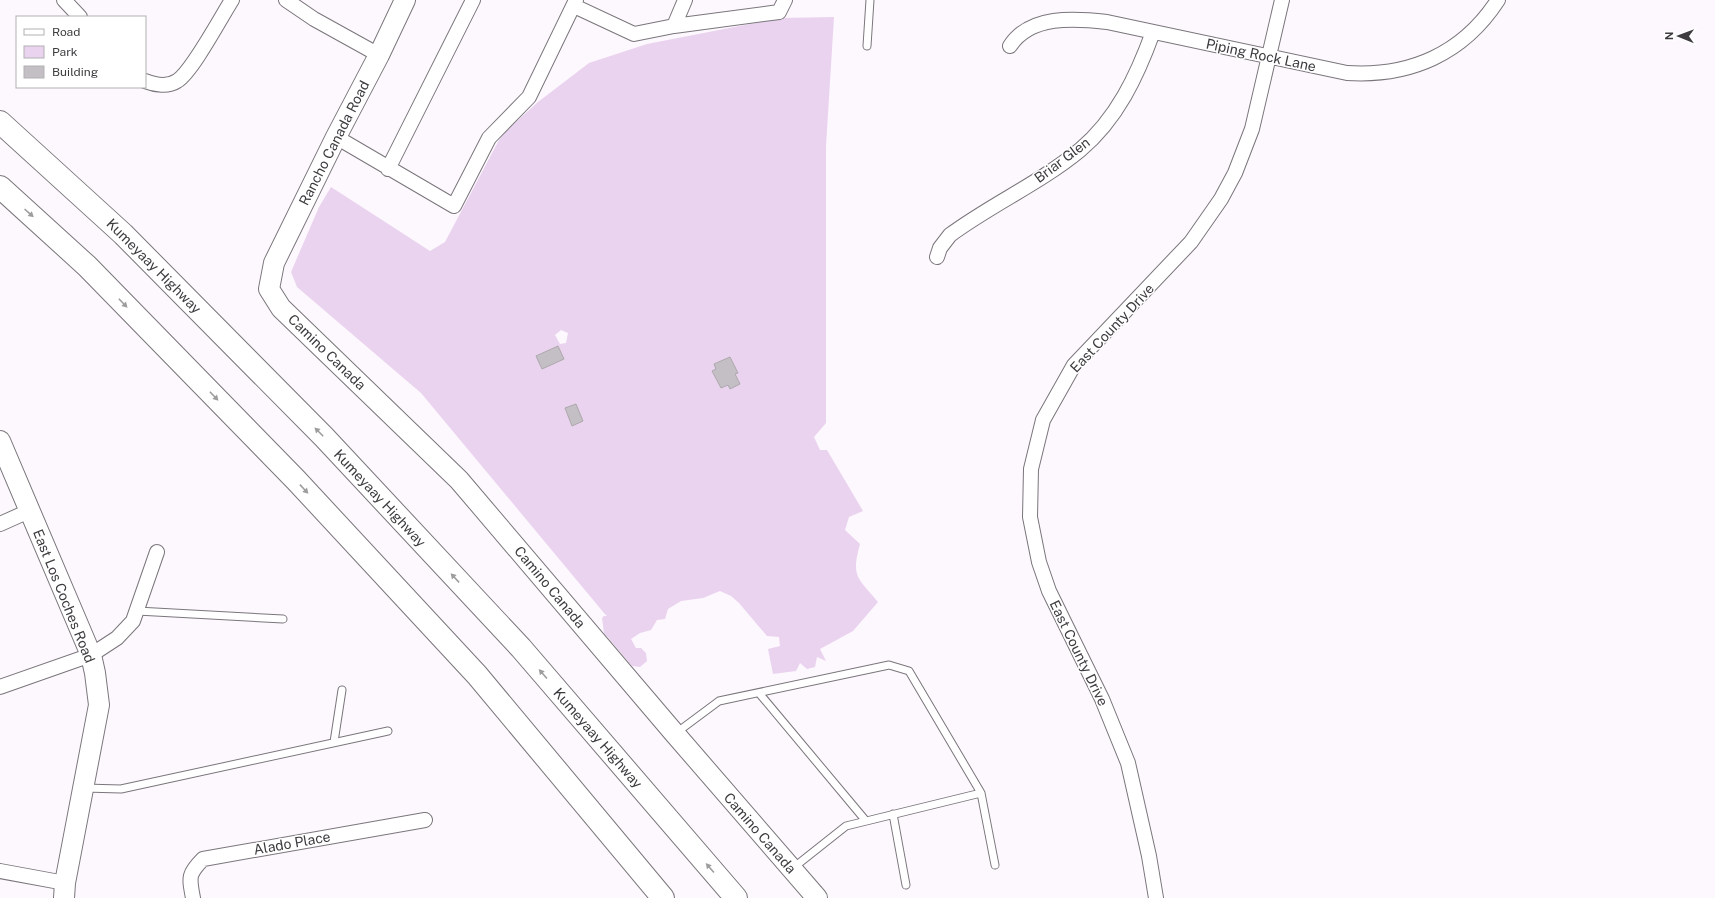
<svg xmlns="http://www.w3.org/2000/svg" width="1715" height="898" viewBox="0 0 1715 898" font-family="'Public Sans',sans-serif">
	<rect width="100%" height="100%" fill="#fdf7fe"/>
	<path fill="#ead3ee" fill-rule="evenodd" d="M834,17l-8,129v277l-12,14 6,13h7l36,61 -14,6 -4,13 15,14c-9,33 -3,33 18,58l-25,29 -33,18 6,12 -9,-4 -2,10 -8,2 -7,-6 -4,8 -23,3 -5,-25 12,-3 -1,-9 -12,-1 -28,-33 -8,-7 -11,-5 -17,7 -22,3 -13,8 -3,10 -8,1 -6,10 -11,3 -9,6 5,9h5l5,5 1,8 -7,6 -8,-1 -28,-33 -2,-15 2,-2h3l-3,-3 -183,-220 -124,-106 -6,-15 28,-65 12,-20 99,64 15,-9 54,-102 9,-11 30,-27 51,-39 58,-19 134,-26zM561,330l7,3 -2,10 -6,1 -5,-9z"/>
	<path fill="#c4bfc5" stroke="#ada8ad" d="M558,346l6,13 -22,10 -6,-13z
		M730,357l8,16 -3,1 5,10 -10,5 -2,-4 -7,3 -9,-17 4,-2 -2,-5z
		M576,404l7,17 -11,5 -7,-18z"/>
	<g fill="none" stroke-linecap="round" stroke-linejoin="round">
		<defs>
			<path id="lane" d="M867,46l3,-46
				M137,611l146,8
				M759,693l107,128
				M676,733l43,-32 170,-36 20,6 72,122
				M334,742l8,-52
				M84,788l37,1 267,-58
				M893,814l13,71
				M793,868l53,-42 135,-33 14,72"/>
			<path id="street" d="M64,0l16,17
				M286,0l28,19 65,36
				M574,6l60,28 40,-8 11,-26
				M674,26l105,-14 6,-12
				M1010,46c20,-31 64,-28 97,-24l240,51c63,4 116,-19 151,-73
				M145,81c10,4 23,6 32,0 15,-9 44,-64 55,-81
				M336,137l118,69 35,-68 40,-41 47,-97
				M388,169l85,-169
				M937,257l3,-9 10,-13c42,-31 90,-52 130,-85 37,-31 57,-74 73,-118
				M0,524l29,-13
				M0,687l91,-32 26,-17 16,-17 24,-69
				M0,871l65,12
				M193,898c-4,-21 -5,-24 10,-39l222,-39
				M1156,898l-7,-42 -21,-93 -26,-64 -53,-108 -10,-29 -9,-45 1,-48 12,-49 31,-55 117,-123 30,-43 14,-26 17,-44 30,-129"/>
			<path id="secondary" d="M405,0l-26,55 -43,82 -62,126 -5,26 12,19 178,172 216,254 142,164
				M0,441l91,214 4,18 4,32 -34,178 -1,15"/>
			<path id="highway" d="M0,122l123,112 201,203 197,211 215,250
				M0,187l87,79 209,214 181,195 186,223"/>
		</defs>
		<use href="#lane" stroke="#7a767b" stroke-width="9"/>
		<use href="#street" stroke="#7a767b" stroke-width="16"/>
		<use href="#secondary" stroke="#7a767b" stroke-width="22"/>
		<use href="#highway" stroke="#7a767b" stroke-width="24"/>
		<use href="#lane" stroke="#fff" stroke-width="7"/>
		<use href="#street" stroke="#fff" stroke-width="14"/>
		<use href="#secondary" stroke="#fff" stroke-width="20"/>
		<use href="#highway" stroke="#fff" stroke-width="22"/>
	</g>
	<defs><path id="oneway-solid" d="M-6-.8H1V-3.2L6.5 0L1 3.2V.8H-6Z"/></defs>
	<g fill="#9e9d9e">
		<use href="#oneway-solid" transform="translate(29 213) rotate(42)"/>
		<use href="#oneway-solid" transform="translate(123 303) rotate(46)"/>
		<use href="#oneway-solid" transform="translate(214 396) rotate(46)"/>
		<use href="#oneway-solid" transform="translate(319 432) rotate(-135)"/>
		<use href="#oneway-solid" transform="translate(304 489) rotate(47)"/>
		<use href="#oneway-solid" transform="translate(455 578) rotate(-133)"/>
		<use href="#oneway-solid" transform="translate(543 674) rotate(-131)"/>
		<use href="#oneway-solid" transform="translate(710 868) rotate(-131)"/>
	</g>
	<g text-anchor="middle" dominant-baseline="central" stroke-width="3" stroke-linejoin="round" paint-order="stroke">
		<g font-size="14" fill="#3d3b3e" stroke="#fff">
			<text transform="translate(1261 55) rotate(12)">Piping Rock Lane</text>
			<text transform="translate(334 143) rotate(-63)">Rancho Canada Road</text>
			<text transform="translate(1062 160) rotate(-37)">Briar Glen</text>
			<text transform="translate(154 266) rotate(45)">Kumeyaay Highway</text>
			<text transform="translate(1112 328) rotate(-47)">East County Drive</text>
			<text transform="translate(327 352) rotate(44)">Camino Canada</text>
			<text transform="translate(380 498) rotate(47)">Kumeyaay Highway</text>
			<text transform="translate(550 587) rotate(50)">Camino Canada</text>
			<text transform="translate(64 596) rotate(68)">East Los Coches Road</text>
			<text transform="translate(1079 653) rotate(64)">East County Drive</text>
			<text transform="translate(598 738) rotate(49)">Kumeyaay Highway</text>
			<text transform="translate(760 833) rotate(49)">Camino Canada</text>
			<text transform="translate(292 843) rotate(-10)">Alado Place</text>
		</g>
	</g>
	<rect x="16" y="16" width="130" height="72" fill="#ffffff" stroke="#b1b1b2"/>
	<rect x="24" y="29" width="20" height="6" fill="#ffffff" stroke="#b1b1b2"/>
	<text x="52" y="36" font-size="12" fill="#3d3b3e">Road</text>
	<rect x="24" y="46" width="20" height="12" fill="#ead3ee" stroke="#b1b1b2"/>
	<text x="52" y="56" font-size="12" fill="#3d3b3e">Park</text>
	<rect x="24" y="66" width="20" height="12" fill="#c4bfc5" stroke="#b1b1b2"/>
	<text x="52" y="76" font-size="12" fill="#3d3b3e">Building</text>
	<g transform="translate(1679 36) rotate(271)" stroke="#ffffff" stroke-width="3" paint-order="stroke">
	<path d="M0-3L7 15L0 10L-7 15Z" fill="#3d3b3e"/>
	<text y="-6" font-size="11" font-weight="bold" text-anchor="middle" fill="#3d3b3e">N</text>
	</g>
</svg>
